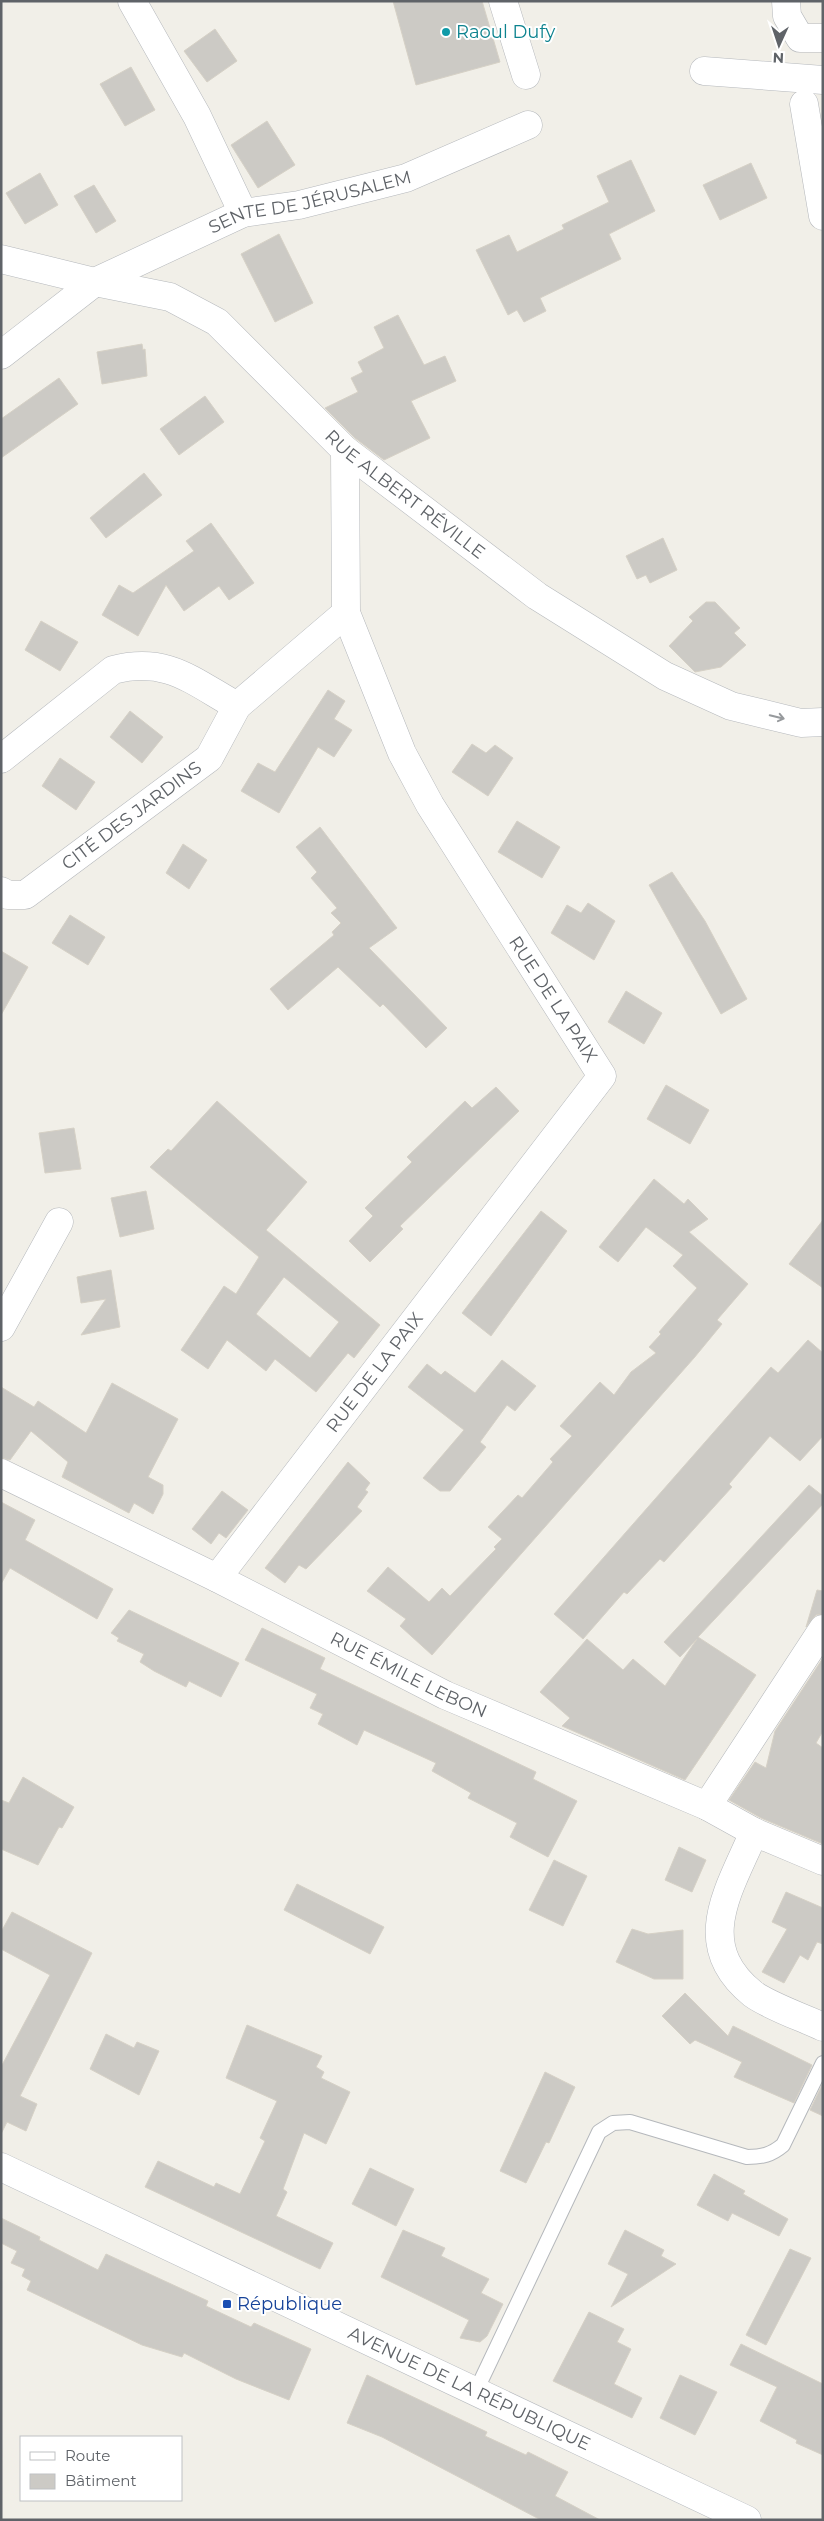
<svg xmlns="http://www.w3.org/2000/svg" width="824" height="2521" viewBox="0 0 824 2521" font-family="Montserrat,sans-serif">
	<rect width="100%" height="100%" fill="#f1efe8"/>
	<path fill="#cccac5" stroke="#d6d1c6" fill-rule="evenodd" d="M393,1h89l18,61 -84,23z
		M215,29l22,32 -30,21 -23,-31z
		M131,67l24,43 -30,16 -25,-42z
		M267,121l28,44 -37,23 -27,-43z
		M631,160l24,51 -46,23 12,25 -81,39 6,13 -22,11 -7,-12 -9,5 -32,-65 33,-15 8,17 47,-23 -2,-4 47,-23 -12,-26z
		M751,163l16,35 -47,22 -17,-35z
		M40,173l18,32 -33,19 -19,-31z
		M94,185l22,36 -20,12 -22,-37z
		M279,234l34,69 -38,19 -34,-68z
		M398,315l26,50 21,-9 11,25 -45,20 19,37 -46,22 -29,-22 -30,-30 33,-16 -7,-14 12,-6 -5,-10 26,-14 -10,-21z
		M142,344l1,6 2,-1 2,27 -45,8 -5,-32z
		M59,378l19,26 -77,54v-39z
		M205,396l19,26 -45,33 -19,-26z
		M144,473l18,22 -56,43 -16,-20z
		M211,523l43,60 -25,17 -10,-14 -35,25 -18,-26 -28,51 -36,-21 17,-30 14,8 61,-42 -8,-10z
		M663,538l14,32 -27,13 -4,-8 -9,4 -11,-23z
		M706,602h9l25,26 -6,5 12,12 -25,22 -26,5 -26,-26 24,-25 -4,-4z
		M41,621l37,21 -18,29 -35,-21z
		M328,690l17,11 -11,18 18,11 -18,27 -16,-10 -39,66 -38,-22 17,-28 17,9z
		M130,711l33,26 -21,26 -32,-26z
		M472,744l14,9 9,-8 18,13 -25,38 -36,-24z
		M60,758l35,24 -19,28 -34,-24z
		M517,821l43,26 -18,31 -44,-26z
		M320,827l77,101 -28,20 78,80 -21,20 -43,-44 -3,3 -42,-40 -50,43 -18,-21 64,-54 -2,-3 9,-9 -10,-10 6,-5 -26,-30 6,-6 -21,-25z
		M183,844l24,16 -18,29 -23,-16z
		M672,872l33,49 42,78 -26,15 -72,-129z
		M588,903l27,18 -21,39 -43,-27 16,-28 14,8z
		M70,915l35,22 -17,28 -36,-22z
		M1,951l27,16 -27,48z
		M626,991l36,22 -18,31 -36,-22z
		M666,1085l43,25 -19,34 -43,-25z
		M496,1087l23,24 -119,115 3,3 -33,33 -21,-21 24,-25 -8,-8 47,-46 -5,-5 58,-56 7,7z
		M217,1101l90,81 -41,48 114,95 -26,33 -6,-5 -32,39 -41,-33 -9,12 -39,-31 -19,29 -27,-19 43,-64 12,8 23,-37 -109,-90 18,-18 3,2zM284,1277l55,45 -29,36 -54,-44z
		M74,1128l7,41 -36,4 -6,-40z
		M654,1179l30,25 4,-5 20,20 -19,13 59,52 -31,36 5,4 -28,34 -262,297 -32,-29 6,-7 -39,-28 21,-24 41,35 13,-14 8,8 46,-47 -2,-2 8,-8 -14,-12 30,-32 4,3 31,-36 -3,-3 22,-23 -12,-10 40,-44 14,13 17,-23 25,-19 -7,-6 12,-13 -2,-2 38,-44 -24,-22 10,-11 -37,-28 -28,35 -19,-15z
		M146,1191l8,38 -34,8 -9,-39z
		M541,1211l26,20 -76,105 -29,-23z
		M823,1220v68l-34,-24z
		M111,1270l9,57 -39,8 25,-36 -25,4 -4,-26z
		M808,1340l15,13v83l-23,25 -30,-25 -41,48 3,3 -68,75 -4,-3 -33,35 -3,-2 -41,47 -29,-25 217,-247 7,6z
		M502,1360l34,26 -21,25 -8,-6 -27,37 6,5 -36,44h-10l-17,-13 41,-48 -56,-43 19,-23 14,11 4,-4 30,22z
		M112,1383l66,36 -30,58 15,8v9l-10,20 -19,-11 -5,10 -67,-36 6,-15 -37,-31 -21,29 -9,-2v-71l33,20 4,-6 48,32z
		M348,1462l22,21 -5,7 3,2 -11,15 5,4 -56,58 -7,-4 -14,18 -20,-15z
		M809,1485l14,11v8l-125,133 58,38 -71,105 -123,-54 8,-8 -30,-26 47,-53 36,31 10,-11 32,27 32,-47 -17,18 -16,-15z
		M222,1491l26,19 -22,28 -7,-5 -8,11 -19,-15z
		M1,1502l34,18 -10,20 88,49 -16,30 -87,-51 -9,16z
		M817,1590l6,1v23l-7,1 -10,12z
		M129,1610l110,53 -18,34 -32,-16 -3,6 -32,-16 -14,-9 4,-8 -27,-13 2,-3 -8,-5z
		M262,1628l63,30 -5,11 216,103 -3,7 44,22 -29,56 -38,-20 7,-14 -49,-25 3,-5 -39,-22 4,-8 -72,-33 -7,15 -39,-21 5,-10 -13,-6 7,-14 -72,-34z
		M823,1658v73l-7,12 7,5v96l-62,-26 -32,-18 26,-38 11,6 9,-37z
		M23,1777l51,30 -12,21 -3,-1 -21,38 -37,-16v-49l8,3z
		M679,1847l27,13 -14,32 -27,-12z
		M554,1860l33,16 -24,50 -34,-16z
		M297,1884l87,43 -14,27 -86,-44z
		M786,1892l37,16v36l-6,-2 -9,18 -8,-5 -16,28 -22,-11 25,-43 -15,-7z
		M12,1912l80,41 -72,143 17,8 -11,27 -19,-9 -6,12v-67l49,-92 -49,-26v-17z
		M632,1929l16,5 35,-4v49h-29l-38,-17z
		M685,1993l43,43 5,-10 79,39 -18,38 -60,-26 8,-15 -47,-22 -5,4 -28,-28z
		M247,2025l75,31 -6,11 8,5 -3,6 29,14 -24,52 -22,-11 -21,56 4,3 -11,24 57,27 -13,26 -175,-82 13,-26 56,26 2,-4 24,11 25,-53 -5,-3 17,-37 -51,-23z
		M106,2034l28,14 3,-6 22,9 -20,44 -49,-26z
		M545,2072l30,15 -26,56 -3,-1 -20,41 -26,-12z
		M823,2083v33l-13,-6z
		M370,2168l44,21 -18,37 -44,-22z
		M714,2174l31,17 -2,3 45,25 -9,17 -47,-23 -4,8 -31,-16z
		M1,2218l39,19 -1,3 59,30 8,-16 102,47 -2,5 45,21 3,-4 57,26 -22,51 -53,-21 -52,-26 -2,4 -40,-12 -115,-55 4,-9 -9,-5 3,-7 -14,-6 6,-12 -16,-8z
		M403,2230l42,18 -4,8 48,23 -8,14 22,11 -16,32 -7,6 -20,-4 9,-18 -88,-43z
		M625,2230l39,20 -3,6 15,8 -65,43 17,-33 -20,-10z
		M790,2249l21,9 -45,87 -20,-10z
		M589,2312l35,17 -7,13 14,7 -17,35 28,14 -10,20 -79,-37z
		M741,2344l82,40v71l-27,-12 1,-3 -37,-19 17,-34 -47,-22z
		M367,2375l120,57 -2,4 41,19 2,-3 40,20 -13,24 45,24h-59l-159,-83 -35,-14z
		M680,2375l37,17 -22,43 -35,-17z"/>
	<g fill="none" stroke-linecap="round" stroke-linejoin="round">
		<defs>
			<path id="service" d="M476,2391l123,-259 14,-9 17,-1 117,35c15,0 24,-2 36,-12l40,-82"/>
			<g id="minor">
				<path d="M132,1l65,115 46,97"/>
				<path d="M503,1l23,74"/>
				<path d="M786,1l1,15 13,22h23"/>
				<path d="M704,71l119,9"/>
				<path d="M804,104l19,112"/>
				<path id="s1" d="M1,259l94,23 75,15 47,25 128,128 192,146 128,80 66,30 70,17 22,-1"/>
				<path id="s2" d="M1,355l94,-73 148,-69 56,-8 107,-27 122,-53"/>
				<path d="M1,759l112,-89c54,-14 79,11 124,36"/>
				<path id="s3" d="M1,891l7,4h17l184,-137 28,-52 109,-93"/>
				<path d="M1,1327l58,-105"/>
				<path id="s4" d="M217,1578l385,-502 -172,-271 -28,-52 -56,-140 -1,-163"/>
				<path d="M707,1806l116,-177"/>
				<path d="M754,1832c-24,57 -63,112 -1,162 16,12 51,24 70,33"/>
			</g>
			<g id="tertiary">
				<path id="s5" d="M1,1473l216,105 228,117 262,111 47,26 69,29"/>
			</g>
			<g id="secondary">
				<path id="s6" d="M1,2167l746,353"/>
			</g>
		</defs>
		<use href="#service" stroke="#b5b8bc" stroke-width="16"/>
		<use href="#minor" stroke="#b5b8bc" stroke-width="29"/>
		<use href="#tertiary" stroke="#b5b8bc" stroke-width="29"/>
		<use href="#secondary" stroke="#b6babf" stroke-width="29"/>
		<use href="#service" stroke="#fff" stroke-width="14"/>
		<use href="#minor" stroke="#fff" stroke-width="28"/>
		<use href="#tertiary" stroke="#fff" stroke-width="28"/>
		<use href="#secondary" stroke="#fff" stroke-width="28"/>
	</g>
	<defs><path id="oneway-shaft" d="M-6 0H5M1.5-3L5.5 0L1.5 3" fill="none" stroke-width="1.6" stroke-linecap="round" stroke-linejoin="round" transform="scale(1.25)"/></defs>
	<use stroke="#979a9d" href="#oneway-shaft" transform="translate(777 717) rotate(14)"/>
	<circle fill="#0f9aa8" stroke="#fff" stroke-width="2" cx="446" cy="32" r="5"/>
	<rect fill="#1a4fb4" stroke="#fff" stroke-width="2" x="222" y="2299" width="10" height="10" rx="2.5"/>
	<g text-anchor="middle" dominant-baseline="central" stroke-width="4" stroke-linejoin="round" paint-order="stroke">
		<g font-size="18" fill="#0d838f" stroke="#fff" text-anchor="start">
			<text x="456" y="32">Raoul Dufy</text>
		</g>
		<g font-size="18" fill="#5f6368" stroke="#fff">
			<text stroke="none"><textPath href="#s2" startOffset="350">SENTE DE JÉRUSALEM</textPath></text>
			<text stroke="none"><textPath href="#s1" startOffset="482">RUE ALBERT RÉVILLE</textPath></text>
			<text stroke="none"><textPath href="#s3" startOffset="158">CITÉ DES JARDINS</textPath></text>
			<text transform="translate(553 999) rotate(57)">RUE DE LA PAIX</text>
			<text stroke="none"><textPath href="#s4" startOffset="259">RUE DE LA PAIX</textPath></text>
			<text stroke="none"><textPath href="#s5" startOffset="455">RUE ÉMILE LEBON</textPath></text>
			<text stroke="none"><textPath href="#s6" startOffset="518">AVENUE DE LA RÉPUBLIQUE</textPath></text>
		</g>
		<g font-size="18" fill="#164399" stroke="#fff" text-anchor="start">
			<text x="237" y="2304">République</text>
		</g>
	</g>
	<rect width="824" height="2521" fill="none" stroke="#5f6368" stroke-width="5"/>
	<rect x="20" y="2436" width="162" height="65" fill="#ffffff" stroke="#bfc1c3"/>
	<rect x="30" y="2452" width="25" height="8" fill="#ffffff" stroke="#bfc1c3"/>
	<text x="65" y="2461" font-size="15" fill="#5f6368">Route</text>
	<rect x="30" y="2474" width="25" height="15" fill="#cccac5" stroke="#bfc1c3"/>
	<text x="65" y="2486" font-size="15" fill="#5f6368">Bâtiment</text>
	<g transform="translate(779 45) rotate(183)" stroke="#ffffff" stroke-width="4" paint-order="stroke">
	<path d="M0-4L9 19L0 12L-9 19Z" fill="#5f6368"/>
	<text y="-8" font-size="14" font-weight="bold" text-anchor="middle" fill="#5f6368">N</text>
	</g>
</svg>
